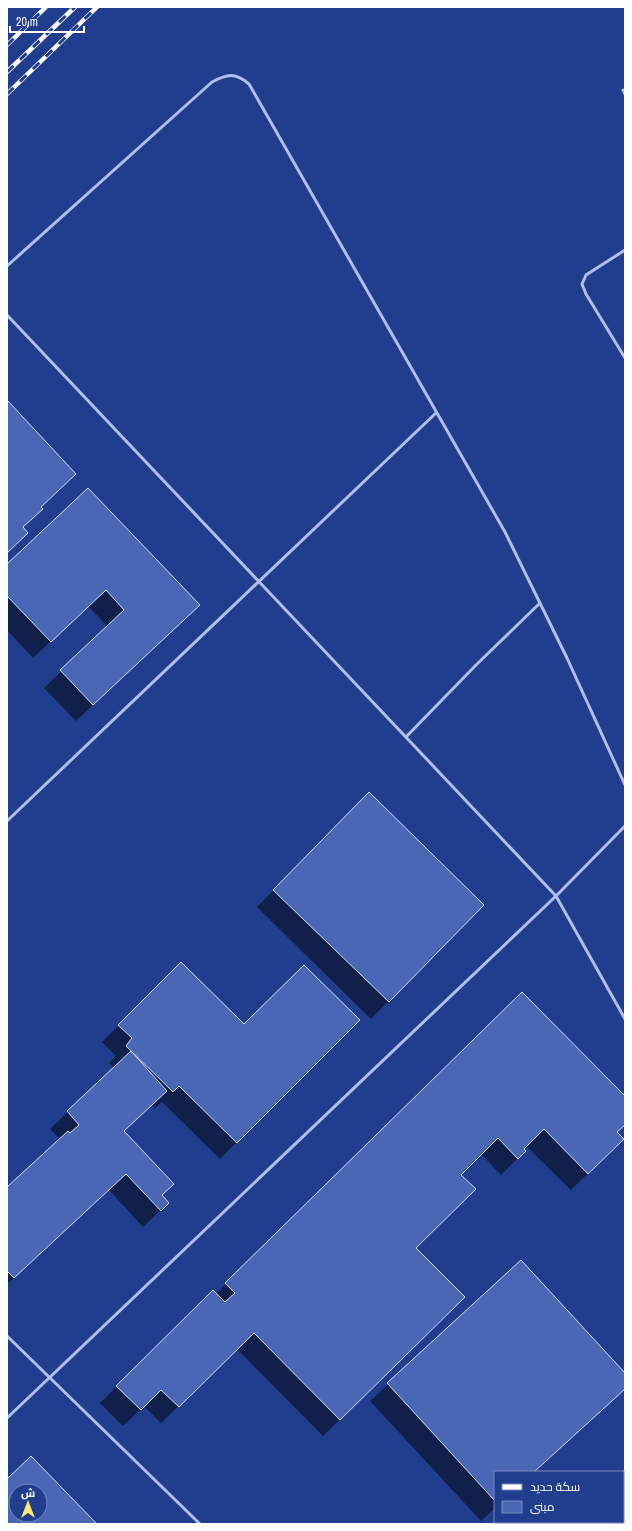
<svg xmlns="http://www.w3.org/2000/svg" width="632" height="1531" viewBox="0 0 632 1531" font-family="'Archivo Narrow',Cairo,sans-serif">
	<rect width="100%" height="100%" fill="#203d8e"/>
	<path fill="#0007" d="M88,489l93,133 -105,99 -32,-33 64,-61 -20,-21 -55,52 -26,-28v-64z
		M352,811l131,94 -112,114 -114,-112z
		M181,964l63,62 114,-6 -138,139 -58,-57 -7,6 -3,-3 -33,29 42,62 7,7 -25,24 -34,-37 -102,94v-96l53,-49 -10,-10 64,-61 -5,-5 7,-7 -14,-14z
		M522,993l103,104v27l-9,8 7,7 -52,51 -45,-44 -3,3 2,2 -24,24 -20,-21 -21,21 -45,73 49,49 -141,139 -86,-87 -76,74 -17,-17 -21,20 -23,-23 113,-111 3,2z
		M521,1262l104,112v14l-90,84h-40v36l-14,13 -111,-120z"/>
	<path fill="#4967b5" stroke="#d4dff9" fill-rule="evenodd" d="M7,400l69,74 -35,33 2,2 -20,18 5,6 -21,20z
		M88,488l112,117 -107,100 -33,-35 64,-60 -18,-20 -55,52 -44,-46v-32z
		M369,792l115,113 -95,97 -116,-112z
		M181,962l63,62 60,-59 56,55 -123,123 -58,-57 -6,6 -47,-46 6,-8 -14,-13z
		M522,992l103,104v29l-8,7 7,7 -36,35 -44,-45 -20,20 2,2 -8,8 -20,-21 -37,37 15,14 -60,59 49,49 -125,123 -86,-87 -75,74 -18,-17 -20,20 -25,-24 97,-96 12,12 10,-9 -10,-10z
		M131,1051l36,40 -43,40 50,53 -12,11 7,8 -8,8 -35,-37 -112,104 -7,-7v-84l61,-56 2,2 9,-8 -12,-14z
		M521,1260l104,113v16l-91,83h-39v29l-108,-118z
		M31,1456l66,68h-90v-45zM16,1491h24v24h-24z"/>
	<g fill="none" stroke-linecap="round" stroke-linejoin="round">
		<path stroke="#afc0ec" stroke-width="3" d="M623,90l2,4
			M625,250l-39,25 -4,9 4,10 39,64
			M7,266l205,-184c15,-8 23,-10 37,2l256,448 62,126 58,127
			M7,315l549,581 69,123
			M406,737l70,-72 64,-62
			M7,821l429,-408
			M7,1336l193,188
			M7,1418l549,-522 69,-70
			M623,1473l2,-2
			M569,1524l2,-2"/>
		<defs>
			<path id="rail" d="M7,45l39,-38
				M7,72l68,-65
				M7,94l90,-87"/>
		</defs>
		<use href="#rail" stroke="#fff" stroke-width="4.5"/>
		<use href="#rail" stroke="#203d8e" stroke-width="3" stroke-dasharray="9" stroke-linecap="butt"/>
	</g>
	<rect width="632" height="1531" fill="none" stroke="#ffffff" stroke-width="16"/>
	<rect x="494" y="1471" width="130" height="52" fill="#203d8e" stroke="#798bbb"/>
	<rect x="502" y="1484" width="20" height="6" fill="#ffffff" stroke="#798bbb"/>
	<text x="530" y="1491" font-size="12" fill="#ffffff">سكة حديد</text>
	<rect x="502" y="1501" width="20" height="12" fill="#4967b5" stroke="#798bbb"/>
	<text x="530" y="1511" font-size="12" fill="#ffffff">مبنى</text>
	<g transform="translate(28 1503)"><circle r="19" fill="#203d8e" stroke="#798bbb"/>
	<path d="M0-3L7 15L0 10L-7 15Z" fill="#fae96f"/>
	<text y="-6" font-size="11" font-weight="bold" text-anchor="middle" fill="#ffffff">ش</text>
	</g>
	<path d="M10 26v6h74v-6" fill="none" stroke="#ffffff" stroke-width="2"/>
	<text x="16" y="26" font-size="12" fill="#ffffff" stroke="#203d8e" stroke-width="3" paint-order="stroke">20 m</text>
</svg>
